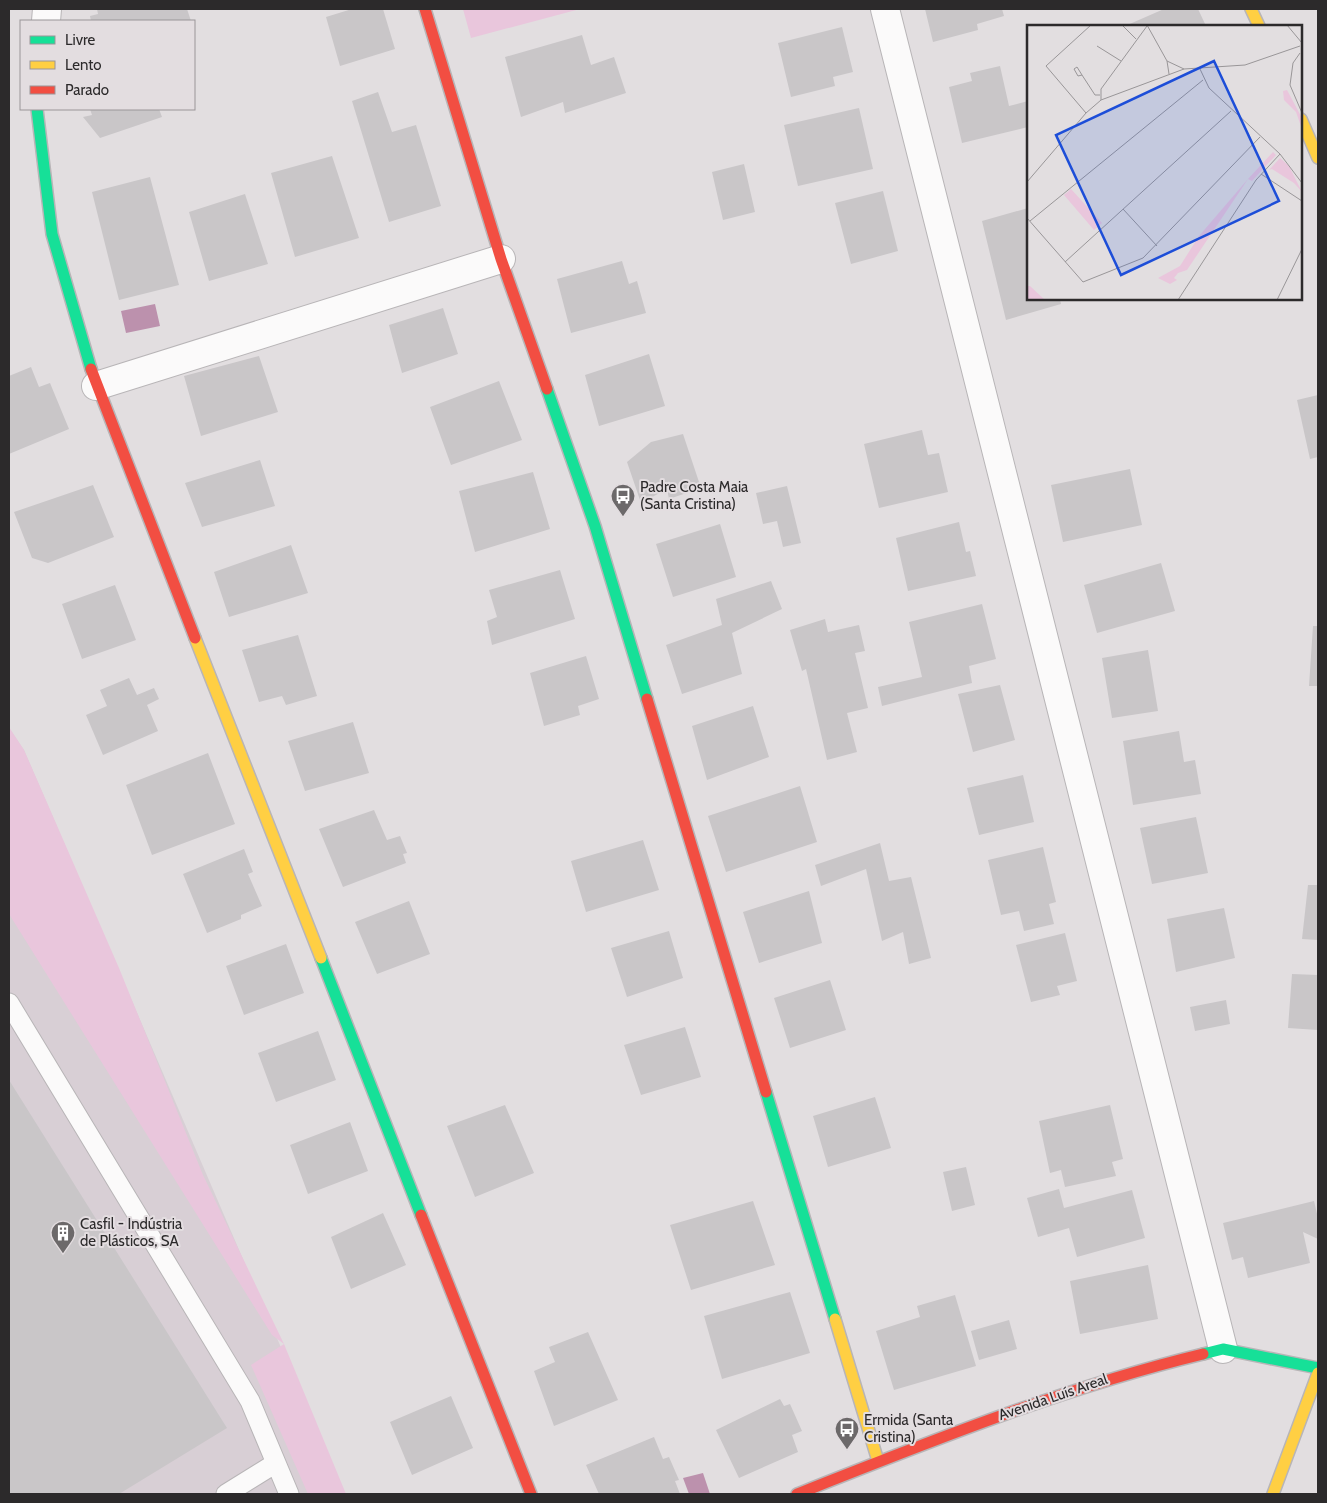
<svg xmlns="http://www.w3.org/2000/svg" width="1327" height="1503" viewBox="0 0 1327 1503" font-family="Cabin,sans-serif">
	<rect width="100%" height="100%" fill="#e2dee0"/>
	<path fill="#d8cfd5" d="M9,728l15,22 320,744h-335z"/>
	<path fill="#e9c6dc" d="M463,9h117l-109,29z
		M9,727l15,23 21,48 74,170 84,207 81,169 62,150h-38l-57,-129 33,-21 -12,-9 -263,-421z"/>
	<path fill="#bc91ad" d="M155,304l5,22 -34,7 -5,-22z
		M703,1473l7,21h-21l-6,-16z"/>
	<path fill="#c9c6c8" d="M97,9h90l4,12h-100l-1,-5 8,-2z
		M352,9h31l12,40 -55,17 -14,-49z
		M925,9h77l2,7 -27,8 1,6 -45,12z
		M1164,9h34l8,17h-81z
		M842,27l11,45 -20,5 2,9 -44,11 -13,-54z
		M582,35l9,30 23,-8 12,36 -61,20 -2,-11 -42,15 -16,-60z
		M1000,66l9,40 19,-5v26l-66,16 -13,-56 23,-6 -2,-8z
		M378,92l14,40 24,-7 25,81 -52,16 -37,-121z
		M859,108l14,61 -75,17 -14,-61z
		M90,109h69l3,8 -62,21 -17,-21 9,-2z
		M332,156l27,82 -64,19 -24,-84z
		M744,164l11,48 -32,8 -11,-48z
		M150,177l29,108 -60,15 -27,-108z
		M883,191l15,60 -47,13 -16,-61z
		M245,194l23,70 -59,17 -20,-69z
		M1028,208v91h32l1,5 -55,16 -24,-99z
		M622,261l7,23 8,-3 9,32 -75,20 -14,-54z
		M443,308l15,46 -56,19 -13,-48z
		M649,354l16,52 -66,20 -14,-51z
		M259,356l19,56 -77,24 -17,-60z
		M31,367l8,20 11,-4 19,46 -60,25v-78z
		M499,381l23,59 -71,25 -21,-58z
		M1318,395v62l-8,2 -13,-59z
		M922,430l6,25 11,-2 9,39 -69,16 -15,-64z
		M683,434l18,54 -32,11 -2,-10 -26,14 -14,-41 24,-20z
		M260,460l15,46 -73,21 -17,-44z
		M1130,469l12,56 -79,17 -12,-57z
		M533,472l17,57 -75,23 -16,-61z
		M93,485l21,52 -66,26 -16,-5 -18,-46z
		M787,486l14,57 -18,4 -6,-26 -14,3 -7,-31z
		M959,522l7,30 4,-1 6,25 -68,15 -12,-53z
		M720,524l16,53 -63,20 -17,-53z
		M291,545l17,48 -79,24 -15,-45z
		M1161,563l14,48 -78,22 -13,-48z
		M560,570l15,49 -83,26 -5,-24 10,-4 -8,-27z
		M771,581l11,28 -50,24 10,41 -60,20 -16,-49 56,-20 -6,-26z
		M115,585l21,55 -54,19 -20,-55z
		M982,604l14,55 -27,7 3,17 -90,23 -4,-19 44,-10 -13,-55z
		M825,619l3,13 31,-7 6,26 -10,2 13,55 -21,5 10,39 -30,8 -21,-91 -4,2 -12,-41z
		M1313,626h5v60h-9z
		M298,635l19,61 -31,9 -4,-9 -23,6 -17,-52z
		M1148,650l10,61 -46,7 -10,-60z
		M586,656l13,43 -21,7 2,9 -36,11 -14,-53z
		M129,678l8,17 17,-7 5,11 -12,6 11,26 -55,24 -17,-40 21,-9 -7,-16z
		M1000,685l15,55 -42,12 -15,-58z
		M753,706l16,51 -62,23 -15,-54z
		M353,722l16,51 -64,18 -17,-50z
		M1179,731l5,31 11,-2 6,34 -68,11 -10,-64z
		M208,753l27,71 -83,31 -26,-70z
		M1023,775l11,47 -55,13 -12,-47z
		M800,786l17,56 -91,30 -18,-56z
		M374,810l13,30 13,-4 7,17 -4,1 3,9 -63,24 -24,-58z
		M1196,817l12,56 -56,11 -12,-56z
		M643,840l16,50 -73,22 -15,-51z
		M880,843l9,38 22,-4 20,81 -22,6 -6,-32 -21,9 -16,-72 -45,17 -6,-21z
		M1043,847l13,55 -7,2 5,20 -30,7 -5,-20 -18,4 -13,-55z
		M244,849l9,23 -5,2 14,32 -21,9v4l-34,14 -24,-59z
		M1308,885h10v55l-16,-1z
		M809,891l13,52 -63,20 -16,-51z
		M409,901l21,53 -53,20 -22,-52z
		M1224,908l11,50 -59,14 -9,-53z
		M669,931l14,47 -56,19 -16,-49z
		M1065,933l12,48 -20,5 3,9 -29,7 -15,-57z
		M286,944l18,49 -60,22 -18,-49z
		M1292,974l26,1v55l-30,-2z
		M830,980l16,50 -56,18 -16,-50z
		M1226,1000l4,24 -35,7 -5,-24z
		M685,1027l16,50 -60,18 -17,-50z
		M318,1031l18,49 -60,22 -18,-49z
		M9,1080l218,348 -108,66h-110z
		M875,1097l16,51 -63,19 -15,-51z
		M505,1105l29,68 -59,24 -28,-71z
		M1110,1105l13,54 -11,3 4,14 -51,11 -4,-17 -11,3 -11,-52z
		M350,1122l18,49 -60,23 -18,-49z
		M966,1167l9,38 -23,6 -9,-39z
		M1059,1189l5,19 68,-18 13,48 -68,19 -8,-29 -31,9 -11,-39z
		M753,1201l22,64 -84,25 -21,-65z
		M1314,1201l4,17v21l-15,-7 7,31 -62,15 -5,-21 -11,3 -9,-37z
		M383,1213l23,52 -55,24 -20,-52z
		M1148,1265l10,54 -78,15 -10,-53z
		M790,1292l20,61 -88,26 -18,-63z
		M955,1295l21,71 -82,24 -18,-59 44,-14 -3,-11z
		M1009,1320l8,29 -38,11 -8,-29z
		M588,1332l30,68 -64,26 -20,-55 21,-9 -6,-15z
		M451,1396l22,52 -61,27 -22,-53z
		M780,1399l4,7 6,-2 12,27 -10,4 6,17 -59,26 -23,-48z
		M654,1437l9,22 6,-2 10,23 -4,1 5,13h-81l-13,-29z"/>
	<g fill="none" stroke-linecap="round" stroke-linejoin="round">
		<defs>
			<path id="lane" d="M9,1003l241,398 39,93
				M226,1494l50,-31"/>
			<path id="street" d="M885,9l338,1340
				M46,21l1,-12
				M96,386l405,-127"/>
			<path id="fast" d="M37,109l15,125 39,135
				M547,389l48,137 52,173
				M321,958l100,257
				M766,1092l69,227
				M1203,1354l20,-5 95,19"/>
			<path id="slow" d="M1251,9l8,17
				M1301,119l17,39
				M195,638l126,320
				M835,1319l43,142
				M1273,1494l45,-121"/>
			<path id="jam" d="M425,9l76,250 46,130
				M91,369l104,269
				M647,699l119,393
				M421,1215l110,279
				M797,1494c134,-53 266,-106 406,-140"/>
		</defs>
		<use href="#lane" stroke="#b8b5b7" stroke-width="21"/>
		<use href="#street" stroke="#b8b5b7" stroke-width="30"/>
		<use href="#fast" stroke="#b8b5b7" stroke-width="14"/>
		<use href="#slow" stroke="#b8b5b7" stroke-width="14"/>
		<use href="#jam" stroke="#b8b5b7" stroke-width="14"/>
		<use href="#lane" stroke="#fbfafa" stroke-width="19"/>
		<use href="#street" stroke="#fbfafa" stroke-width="28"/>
		<use href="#fast" stroke="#16e098" stroke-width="11"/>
		<use href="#slow" stroke="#ffcf43" stroke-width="11"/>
		<use href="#jam" stroke="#f24e42" stroke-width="11"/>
	</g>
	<defs>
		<symbol id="bus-pin" viewBox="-11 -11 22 30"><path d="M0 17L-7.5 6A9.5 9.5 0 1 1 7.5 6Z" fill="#6c696a" stroke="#e3dde0"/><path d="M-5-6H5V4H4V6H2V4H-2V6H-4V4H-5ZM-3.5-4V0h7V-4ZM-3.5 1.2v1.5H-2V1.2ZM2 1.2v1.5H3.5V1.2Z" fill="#fff"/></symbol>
		<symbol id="building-pin" viewBox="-11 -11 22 30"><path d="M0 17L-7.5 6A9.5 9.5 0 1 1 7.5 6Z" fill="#6c696a" stroke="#e3dde0"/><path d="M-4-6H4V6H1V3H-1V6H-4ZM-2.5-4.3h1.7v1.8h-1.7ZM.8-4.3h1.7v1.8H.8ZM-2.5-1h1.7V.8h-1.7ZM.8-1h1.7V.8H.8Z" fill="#fff"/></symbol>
	</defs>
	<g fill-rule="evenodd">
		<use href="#bus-pin" x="609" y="482" width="28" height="38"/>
		<use href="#building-pin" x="49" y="1219" width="28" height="38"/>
		<use href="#bus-pin" x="833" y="1415" width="28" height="38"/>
	</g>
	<g text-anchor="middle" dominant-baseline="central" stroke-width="4" stroke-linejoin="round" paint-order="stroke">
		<g font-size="15" fill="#2c2a2b" stroke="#e3dde0" text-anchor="start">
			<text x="640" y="487">Padre Costa Maia<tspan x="640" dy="17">(Santa Cristina)</tspan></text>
			<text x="80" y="1224">Casfil - Indústria<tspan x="80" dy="17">de Plásticos, SA</tspan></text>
			<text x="864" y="1420">Ermida (Santa<tspan x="864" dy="17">Cristina)</tspan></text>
		</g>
		<g font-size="15" fill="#2c2a2b" stroke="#e3dde0">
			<text transform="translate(1053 1397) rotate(-19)">Avenida Luís Areal</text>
		</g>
	</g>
	<g transform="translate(1027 25)">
		<rect width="275" height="275" fill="#e2dee0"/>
		<path d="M260,65l15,28v11l-6,-17 -12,-12 -1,-9zM246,127l3,3 -24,26 -4,-2 -61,91 -9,3 -4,5 3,2 -7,4 -12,-6 22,-12 19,-30 49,-57zM253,133l9,8 13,26 -8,-9 -22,-14 -3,1zM44,164l31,34 -8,7 -30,-35zM0,261h3l15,14h-18z" fill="#e9c6dc"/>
		<path fill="none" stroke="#999698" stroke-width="1" d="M95,0l14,14M120,0l20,36 2,13M260,0l15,18M70,21l24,15M273,28l-7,10 -3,22 12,28M140,36l17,8M173,44l9,19 71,66 22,29M55,50l-4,1 -4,-7 3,-2 5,8 13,20h5M74,75v-11l46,-63M59,88l-40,-47 45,-41M234,149l41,27M0,157l59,-69 15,-13 83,-31 61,-4 55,-19M96,184l34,37M0,193l56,64 60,-24 117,-121M3,196l173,-141M38,237l166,-151M151,275l78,-120 24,-26M250,275l25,-51"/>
		<path fill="#1d4ed8" fill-opacity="0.15" stroke="#1d4ed8" stroke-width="2.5" d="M187,36l65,140 -158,74 -65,-140z"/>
		<rect width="275" height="275" fill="none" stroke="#2c2a2b" stroke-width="2.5"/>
	</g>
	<rect width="1327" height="1503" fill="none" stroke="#2c2a2b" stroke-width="20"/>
	<rect x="20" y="20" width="175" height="90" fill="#e3dde0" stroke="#9a9598"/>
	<rect x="30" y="36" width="25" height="8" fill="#16e098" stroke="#9a9598"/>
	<text x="65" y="45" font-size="15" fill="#2c2a2b">Livre</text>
	<rect x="30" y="61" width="25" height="8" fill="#ffcf43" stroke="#9a9598"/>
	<text x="65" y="70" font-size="15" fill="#2c2a2b">Lento</text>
	<rect x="30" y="86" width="25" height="8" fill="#f24e42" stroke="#9a9598"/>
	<text x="65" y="95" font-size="15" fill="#2c2a2b">Parado</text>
</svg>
